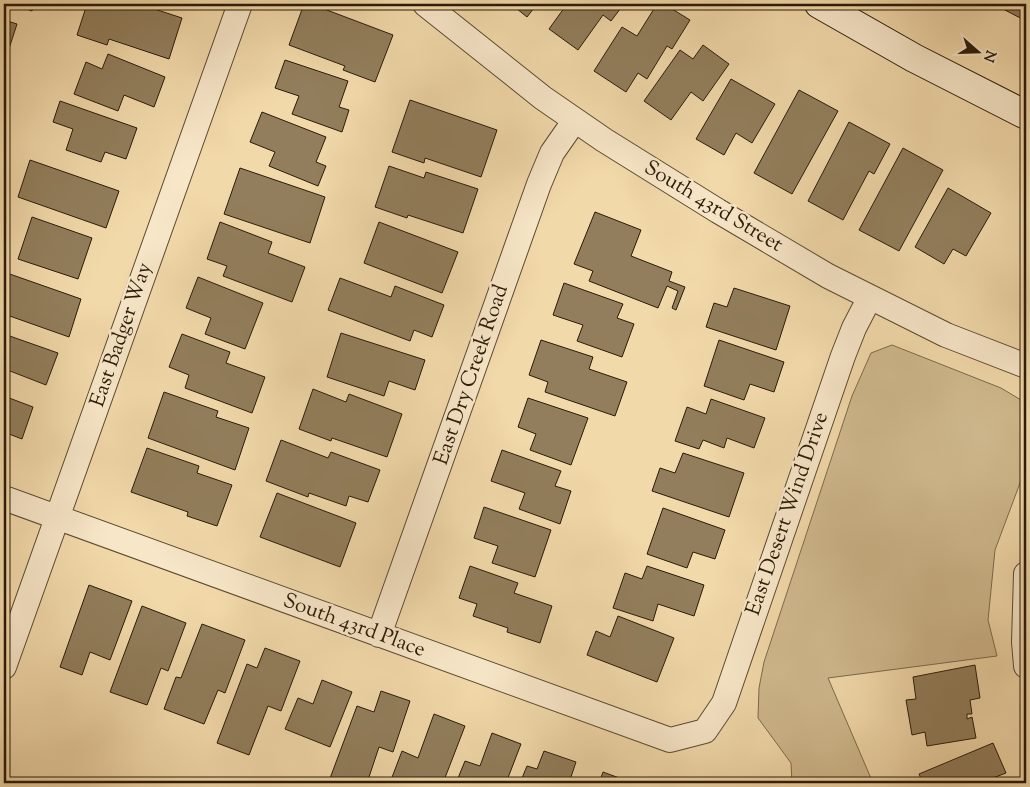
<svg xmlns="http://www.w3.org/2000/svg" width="1030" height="787" viewBox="0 0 1030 787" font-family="'Sorts Mill Goudy',serif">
	<rect width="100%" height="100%" fill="#f2d9aa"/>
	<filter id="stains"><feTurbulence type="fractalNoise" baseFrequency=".004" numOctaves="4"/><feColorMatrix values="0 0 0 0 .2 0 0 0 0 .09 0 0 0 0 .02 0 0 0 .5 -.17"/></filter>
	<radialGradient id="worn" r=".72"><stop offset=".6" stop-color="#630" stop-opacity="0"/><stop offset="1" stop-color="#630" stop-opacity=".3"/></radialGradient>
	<path fill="#d0b98e" stroke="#7d6a4b" d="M892,345l109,43 25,15v64l-31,83 -7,70 9,36 -169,22 45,105h-81l-1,-20 -33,-45 1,-30 5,-26 88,-266 19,-43z"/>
	<path fill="#927e5c" stroke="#2a1b08" d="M12,4h23l-3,7z
		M87,4h29l7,2 1,-2h15l43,14 -13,41 -60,-20 -2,6 -30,-10z
		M304,4h7l82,31 -18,47 -32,-12 2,-4 -56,-21z
		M511,4h26l-10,13z
		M567,4h57l-13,17 -8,-6 -25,35 -29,-21z
		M657,4h7l26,16 -18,29 -5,-3 -20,33 -9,-6 -12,19 -32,-21 28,-44 15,9z
		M1006,4h20v17l-23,-12z
		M4,20l13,4 -13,40z
		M703,45l26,19 -26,37 -12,-9 -20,28 -27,-19 36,-51 13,9z
		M108,54l57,23 -11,30 -30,-12 -6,16 -44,-17 12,-32 16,7z
		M285,60l63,21 -9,26 10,3 -7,22 -50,-18 7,-18 -24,-8z
		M731,79l44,25 -23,39 -16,-10 -12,22 -28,-16z
		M799,90l39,21 -46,83 -38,-21z
		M410,100l87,30 -16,47 -56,-19 -1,5 -32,-11z
		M60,101l77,27 -11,31 -21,-7 -4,10 -35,-12 7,-21 -20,-7z
		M262,112l64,25 -10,25 10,4 -8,20 -49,-20 6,-14 -25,-10z
		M849,122l41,22 -16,30 -5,-3 -26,49 -35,-19z
		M903,148l40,22 -44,81 -40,-21z
		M30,160l89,31 -13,37 -88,-31z
		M389,166l35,12 2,-6 52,17 -15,44 -55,-18 -1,3 -32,-11z
		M240,168l85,29 -15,46 -86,-29z
		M948,188l43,25 -25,43 -13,-7 -9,15 -29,-17z
		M595,212l46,18 -10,26 41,16 -3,9 16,6 -9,23 -4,-2 6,-17 -11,-5 -9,22 -69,-27 4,-10 -19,-7z
		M32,217l60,21 -14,41 -60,-20z
		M220,222l52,20 -4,11 37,14 -13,35 -69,-26 4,-10 -20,-7z
		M379,222l79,30 -16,41 -78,-30z
		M4,272l77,27 -12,38 -65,-23z
		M198,277l65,26 -18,46 -40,-15 6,-16 -25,-10z
		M340,278l51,19 4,-11 49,19 -12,32 -18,-7 -4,11 -82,-31z
		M564,283l59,21 -6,14 17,6 -12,33 -45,-16 6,-16 -30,-10z
		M734,288l56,18 -14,44 -70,-23 8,-24 13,4z
		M341,333l84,27 -10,30 -26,-9 -5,15 -57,-19z
		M4,334l54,19 -12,32 -36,-14 -4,9 -2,-1z
		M182,334l48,18 -4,11 39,14 -13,36 -67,-25 4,-13 -20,-8z
		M541,340l52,17 -4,12 38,13 -12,34 -70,-24 3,-10 -19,-7z
		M719,340l65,22 -10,30 -24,-8 -6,16 -40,-14z
		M313,389l33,13 3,-8 53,20 -15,43 -55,-19 -1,3 -32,-12z
		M164,392l54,19 -2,6 33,11 -14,42 -87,-32z
		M4,396l29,11 -11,32 -13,-5 -4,11z
		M528,398l60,20 -17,47 -41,-15 6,-16 -18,-7z
		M711,399l54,19 -11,30 -27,-10 -3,10 -21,-8 -4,9 -24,-8 12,-34 19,7z
		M281,440l47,18 3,-6 49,18 -12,32 -19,-6 -3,10 -37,-13 -1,4 -42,-16z
		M147,448l52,18 -2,7 35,12 -15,41 -30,-10 1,-4 -57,-20z
		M502,450l59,21 -6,15 16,5 -11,33 -41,-15 6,-16 -34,-12z
		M683,453l61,20 -15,44 -77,-26 8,-23 15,5z
		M277,493l79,30 -16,44 -80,-30z
		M484,507l67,23 -16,47 -43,-14 6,-17 -24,-8z
		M663,508l62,22 -10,29 -22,-7 -6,16 -40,-14z
		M470,566l48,17 -4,10 38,13 -12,37 -33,-11 1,-4 -35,-12 4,-12 -18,-6z
		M647,566l57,19 -10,31 -36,-12 -5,17 -40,-13 12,-35 17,6z
		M89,585l43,16 -22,59 -20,-8 -8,23 -22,-8z
		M142,606l44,17 -18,48 -7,-3 -14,37 -37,-13z
		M618,616l56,22 -17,44 -70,-27 9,-24 14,6z
		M202,624l43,16 -20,53 -7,-3 -14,34 -40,-15 12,-32 5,1z
		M265,648l35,13 -19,50 -13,-5 -19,49 -32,-12 30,-79 10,4z
		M975,665l5,33 -10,2 2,14h-5v5l5,-2 4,21 -49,8 -2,-14 -13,3 -6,-35 10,-1 -3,-22z
		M322,680l30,12 -22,55 -45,-18 13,-31 15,6z
		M381,691l29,10 -17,51 -14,-5 -12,36 -38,-2 28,-75 17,6z
		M434,714l31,12 -22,57h-42l-10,-3 11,-29 16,7z
		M492,733l29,11 -15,39h-50l9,-22 15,5z
		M993,743l13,30 -13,5 2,5h-72l-4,-9z
		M544,751l32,11 -7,21h-49l7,-17 10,3z
		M603,772l30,11h-34z
		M17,778l28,5h-29z"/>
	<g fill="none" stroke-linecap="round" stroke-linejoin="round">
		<defs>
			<path id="street" d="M425,4l118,94 61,42 114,71 110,65 118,59 80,31
				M4,498l666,242 35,-9 19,-28 119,-347 11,-28 16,-31
				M1026,574l-2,68 2,24
				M379,635l160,-451 13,-31 23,-33
				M4,667l236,-663"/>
			<path id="secondary" d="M819,4l95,54 112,57"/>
		</defs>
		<use href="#street" stroke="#5c4a30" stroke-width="26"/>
		<use href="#secondary" stroke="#2a1b08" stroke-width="30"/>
		<use href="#street" stroke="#f7e6c8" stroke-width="24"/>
		<use href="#secondary" stroke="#f7e6c8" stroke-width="28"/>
	</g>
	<g text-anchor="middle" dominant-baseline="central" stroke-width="5" stroke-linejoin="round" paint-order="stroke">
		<g font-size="21" fill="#2a1b08" stroke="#f7e6c8">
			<text transform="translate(713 207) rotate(31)">South 43rd Street</text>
			<text transform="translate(122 335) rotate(-71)">East Badger Way</text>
			<text transform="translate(472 375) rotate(-71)">East Dry Creek Road</text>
			<text transform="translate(788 514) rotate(-71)">East Desert Wind Drive</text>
			<text transform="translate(354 626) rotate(20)">South 43rd Place</text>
		</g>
	</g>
	<rect width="1030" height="787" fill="none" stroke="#f2d9aa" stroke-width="20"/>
	<rect x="5" y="5" width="1020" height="777" fill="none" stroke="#2a1b08" stroke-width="2.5"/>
	<rect x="10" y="10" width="1010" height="767" fill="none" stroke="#2a1b08"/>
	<g transform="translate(978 52) rotate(110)" stroke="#f7e6c8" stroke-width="4" paint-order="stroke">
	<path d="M0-4L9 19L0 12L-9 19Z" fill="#2a1b08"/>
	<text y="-8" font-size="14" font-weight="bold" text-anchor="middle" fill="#2a1b08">N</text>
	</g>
	<rect width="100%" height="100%" filter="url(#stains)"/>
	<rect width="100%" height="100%" fill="url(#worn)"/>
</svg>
